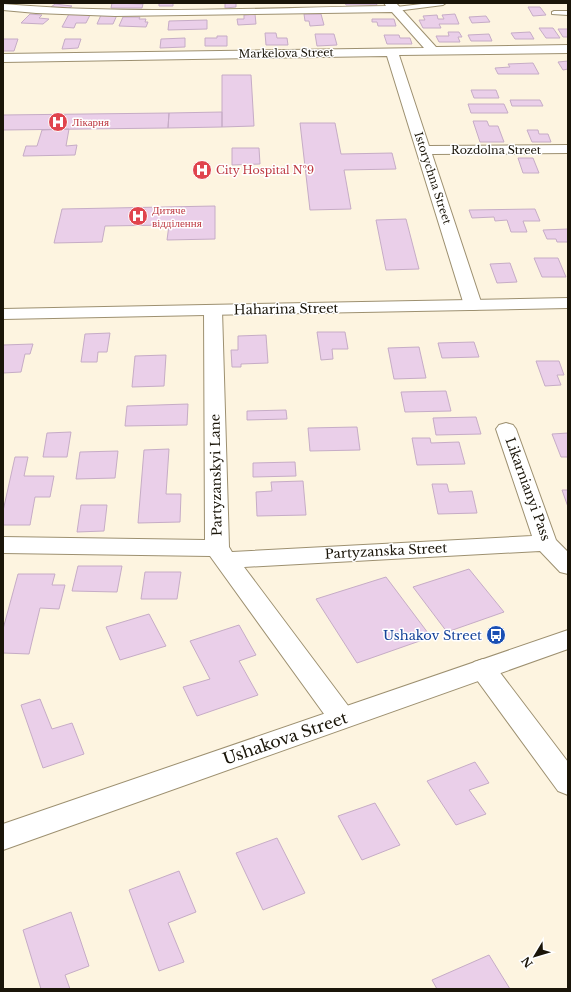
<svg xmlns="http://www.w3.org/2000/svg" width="571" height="992" viewBox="0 0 571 992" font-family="'Libre Baskerville',serif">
	<rect width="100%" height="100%" fill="#fdf4e0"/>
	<path fill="#eacfe9" stroke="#c6acc6" d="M112,3l31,1 -1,4h-31z
		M159,3h14v3h-14z
		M225,3h11v4l-11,1z
		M345,3h31l1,2h-31z
		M55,4l17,2 -4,3 -17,-2z
		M528,7h12l6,8 -13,1z
		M30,14l12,1 -3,3 10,1 -6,5 -22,-1z
		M69,14l21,1 -4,8h-10l-2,5 -12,-1z
		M255,14l1,10 -18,1 -1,-6h7v-4z
		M304,14h17l3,11 -14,1 -1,-5h-4z
		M455,14l4,10h-20l2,4h-18l-4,-8h6l-2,-4 14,-1 1,4h6l-2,-4z
		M101,15h16l-4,9h-16z
		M486,16l4,6 -18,1 -3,-6z
		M123,17h17l-1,2h7l-1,3h3l-2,5 -27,-1z
		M372,19h22l2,7h-18l-1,-4h-5z
		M207,20v9l-39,1 1,-9z
		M539,28h14l7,10h-14z
		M558,29h10v8h-5z
		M448,32h11l3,5h-4l2,5h-21l-3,-6h13z
		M530,32l4,7h-19l-4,-6z
		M265,33h11l1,5h10l1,7h-22z
		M315,34h19l3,11 -20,1z
		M489,34l3,7h-21l-3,-6z
		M384,35h15l1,3h10l2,6h-25z
		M217,36h10v10h-22v-8h12z
		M185,38v9l-25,1 1,-9z
		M3,39h15l-4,12h-11z
		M65,39h16l-3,9 -16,1z
		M568,61v8l-5,1 -5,-8z
		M533,63l6,11h-41l-3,-6 15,-1 -2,-3z
		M222,75h29l3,51 -32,1z
		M471,90h25l3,8h-25z
		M510,100h30l3,6h-31z
		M468,104h36l4,9h-37z
		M222,112v15l-54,1 1,-15z
		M169,113l-1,15 -165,2v-15z
		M473,121h14l2,5h9l6,16h-24z
		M300,123h35l6,31 51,-1 4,16 -52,1 7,39 -41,1z
		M69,129l-3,17 11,-1 -2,10 -52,1 3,-10h11l5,-16z
		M527,130h11l1,4h9l3,8h-19z
		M232,148h27l1,16 -28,1z
		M518,158h15l6,15h-16z
		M215,206v33l-48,1 2,-15 -64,1 -3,16 -48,1 8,-34z
		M535,209l5,12h-17l4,11h-16l-4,-12 -12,1 -1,-4 -22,1 -3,-8z
		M406,219l13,50 -33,1 -10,-50z
		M568,229v13h-11l-1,-3h-9l-4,-9z
		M534,258h24l8,19h-24z
		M510,263l7,19 -20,1 -7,-19z
		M317,332h28l3,17h-16l1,10 -12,1z
		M110,333l-3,19h-9l-1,10h-16l4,-28z
		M266,335l2,28 -27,1v3h-9l-1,-17h7v-14z
		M474,342l5,15 -37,1 -4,-15z
		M33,344l-3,10h-5l-4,18 -18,1v-28z
		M419,347l7,31 -32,1 -6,-31z
		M166,355l-2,31 -32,1 3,-31z
		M536,361h23l5,14h-7l4,10 -16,1z
		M446,391l5,20 -46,1 -4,-20z
		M188,404l-1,21 -62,1 2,-20z
		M286,410l1,9 -40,1v-9z
		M476,417l5,17 -45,1 -3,-17z
		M357,427l3,23 -50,1 -2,-23z
		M71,432l-4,25h-24l4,-24z
		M568,433v24h-7l-9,-23z
		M412,438h18l1,5 28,-1 6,22 -48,1z
		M169,449l-3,45h15l-1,28 -42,1 6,-73z
		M118,451l-3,27 -39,1 4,-27z
		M15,457h13l-4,19h30l-4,21h-15l-5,28h-27v-14z
		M295,462l1,14 -43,1v-14z
		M303,481l3,34 -49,1 -1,-24 16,-1 -1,-9z
		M432,484h15l2,8 23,-1 5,22 -39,1z
		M562,490h6v17z
		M81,505h26l-3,26 -27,1z
		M78,566h44l-5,26 -45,-1z
		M469,569l35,43 -57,20 -34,-45z
		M145,572h36l-4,27h-36z
		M18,574h37l-3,11h13l-6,24 -19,-1 -11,46 -26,-1v-24z
		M386,577l45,60 -74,26 -41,-64z
		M149,614l17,32 -46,14 -14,-33z
		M239,625l17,30 -17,6 19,34 -61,21 -14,-29 27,-8 -20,-38z
		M40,699l12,30 20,-6 12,31 -41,14 -22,-63z
		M475,762l14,21 -20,7 17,24 -30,11 -29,-44z
		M375,803l25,42 -38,15 -24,-44z
		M277,838l28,55 -42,17 -27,-57z
		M179,871l17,41 -28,11 16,39 -25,9 -30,-81z
		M71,912l18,54 -24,9 5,14h-29l-18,-59z
		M489,955l21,34h-73l-5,-9z"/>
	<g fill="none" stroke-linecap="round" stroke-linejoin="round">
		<defs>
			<path id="lane" d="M430,3h16l-3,2 -47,6 -3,-2 3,-2z
				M554,11h14v4l-16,-1v-2z"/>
			<path id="street" d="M384,3h12l40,44 132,-2v8l-169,2 30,91 139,-1v8l-136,1 50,151 -3,4 -6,1 -6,-1 -3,-4 -77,-249 -384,6v-8l421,-6 -32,-36 -277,4 -79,-3 -33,-3v-6c126,11 257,4 383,2z
				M213,305l6,1 3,4 7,237 3,5 300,-16 -36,-107 3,-4 7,-2 7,2 3,4 40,111 12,12v22l-8,-2 -20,-21 -296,16 108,144 3,7 -3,7 -10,4 -10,-4 -122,-169 -207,-3v-16l202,3 -1,-230 3,-4z
				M483,659l9,3 76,100v33l-10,-4 -84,-115 -4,-7 4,-7z"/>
			<path id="secondary" d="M568,298v10l-565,11v-10z
				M568,630v19l-565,201v-26z"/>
		</defs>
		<use href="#lane" stroke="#9d9070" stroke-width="2"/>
		<use href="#street" stroke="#9d9070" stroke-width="2"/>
		<use href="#secondary" stroke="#9d9070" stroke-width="2"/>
		<use href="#lane" fill="#fff" fill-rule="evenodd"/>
		<use href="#street" fill="#fff" fill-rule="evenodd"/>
		<use href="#secondary" fill="#fff" fill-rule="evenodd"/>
	</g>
	<defs>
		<symbol id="hospital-disc" viewBox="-11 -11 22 22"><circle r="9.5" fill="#e0444e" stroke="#fff"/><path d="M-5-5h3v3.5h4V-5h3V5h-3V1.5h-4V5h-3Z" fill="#fff"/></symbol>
		<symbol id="bus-disc" viewBox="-11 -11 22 22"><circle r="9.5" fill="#1a4fb4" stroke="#fff"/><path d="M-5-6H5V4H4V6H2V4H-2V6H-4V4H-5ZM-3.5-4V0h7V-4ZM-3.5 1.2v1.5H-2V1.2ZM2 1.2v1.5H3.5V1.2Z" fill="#fff"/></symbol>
	</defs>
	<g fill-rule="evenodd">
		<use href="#hospital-disc" x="47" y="111" width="22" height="22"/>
		<use href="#hospital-disc" x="191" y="159" width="22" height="22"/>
		<use href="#hospital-disc" x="127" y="205" width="22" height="22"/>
		<use href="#bus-disc" x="485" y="624" width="22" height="22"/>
	</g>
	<g text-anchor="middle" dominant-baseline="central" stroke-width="3" stroke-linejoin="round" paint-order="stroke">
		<g font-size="11" fill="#1a1509" stroke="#fff">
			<text transform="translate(286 53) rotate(-1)">Markelova Street</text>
			<text x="496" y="150">Rozdolna Street</text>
			<text transform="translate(433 178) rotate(72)">Istorychna Street</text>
		</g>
		<g font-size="11" fill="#be3a42" stroke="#fff" text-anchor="start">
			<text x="72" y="122">Лікарня</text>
			<text x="216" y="170">City Hospital №9</text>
			<text x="152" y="210">Дитяче<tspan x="152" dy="13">відділення</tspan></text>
		</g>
		<g font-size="13" fill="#1a1509" stroke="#fff">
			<text transform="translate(286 309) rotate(-1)">Haharina Street</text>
			<text transform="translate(216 475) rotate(-91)">Partyzanskyi Lane</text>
			<text transform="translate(528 489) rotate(70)">Likarnianyi Pass</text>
			<text transform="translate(386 551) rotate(-3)">Partyzanska Street</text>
		</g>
		<g font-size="13" fill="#164399" stroke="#fff" text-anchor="end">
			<text x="482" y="635">Ushakov Street</text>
		</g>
		<g font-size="16" fill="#1a1509" stroke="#fff">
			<text transform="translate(285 738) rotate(-19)">Ushakova Street</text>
		</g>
	</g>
	<rect width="571" height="992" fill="none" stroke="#1a1509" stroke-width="8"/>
	<g transform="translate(535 956) rotate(232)" stroke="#ffffff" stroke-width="3" paint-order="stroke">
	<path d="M0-3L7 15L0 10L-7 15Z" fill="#1a1509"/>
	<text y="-6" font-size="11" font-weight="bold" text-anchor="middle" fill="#1a1509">N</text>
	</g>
</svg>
